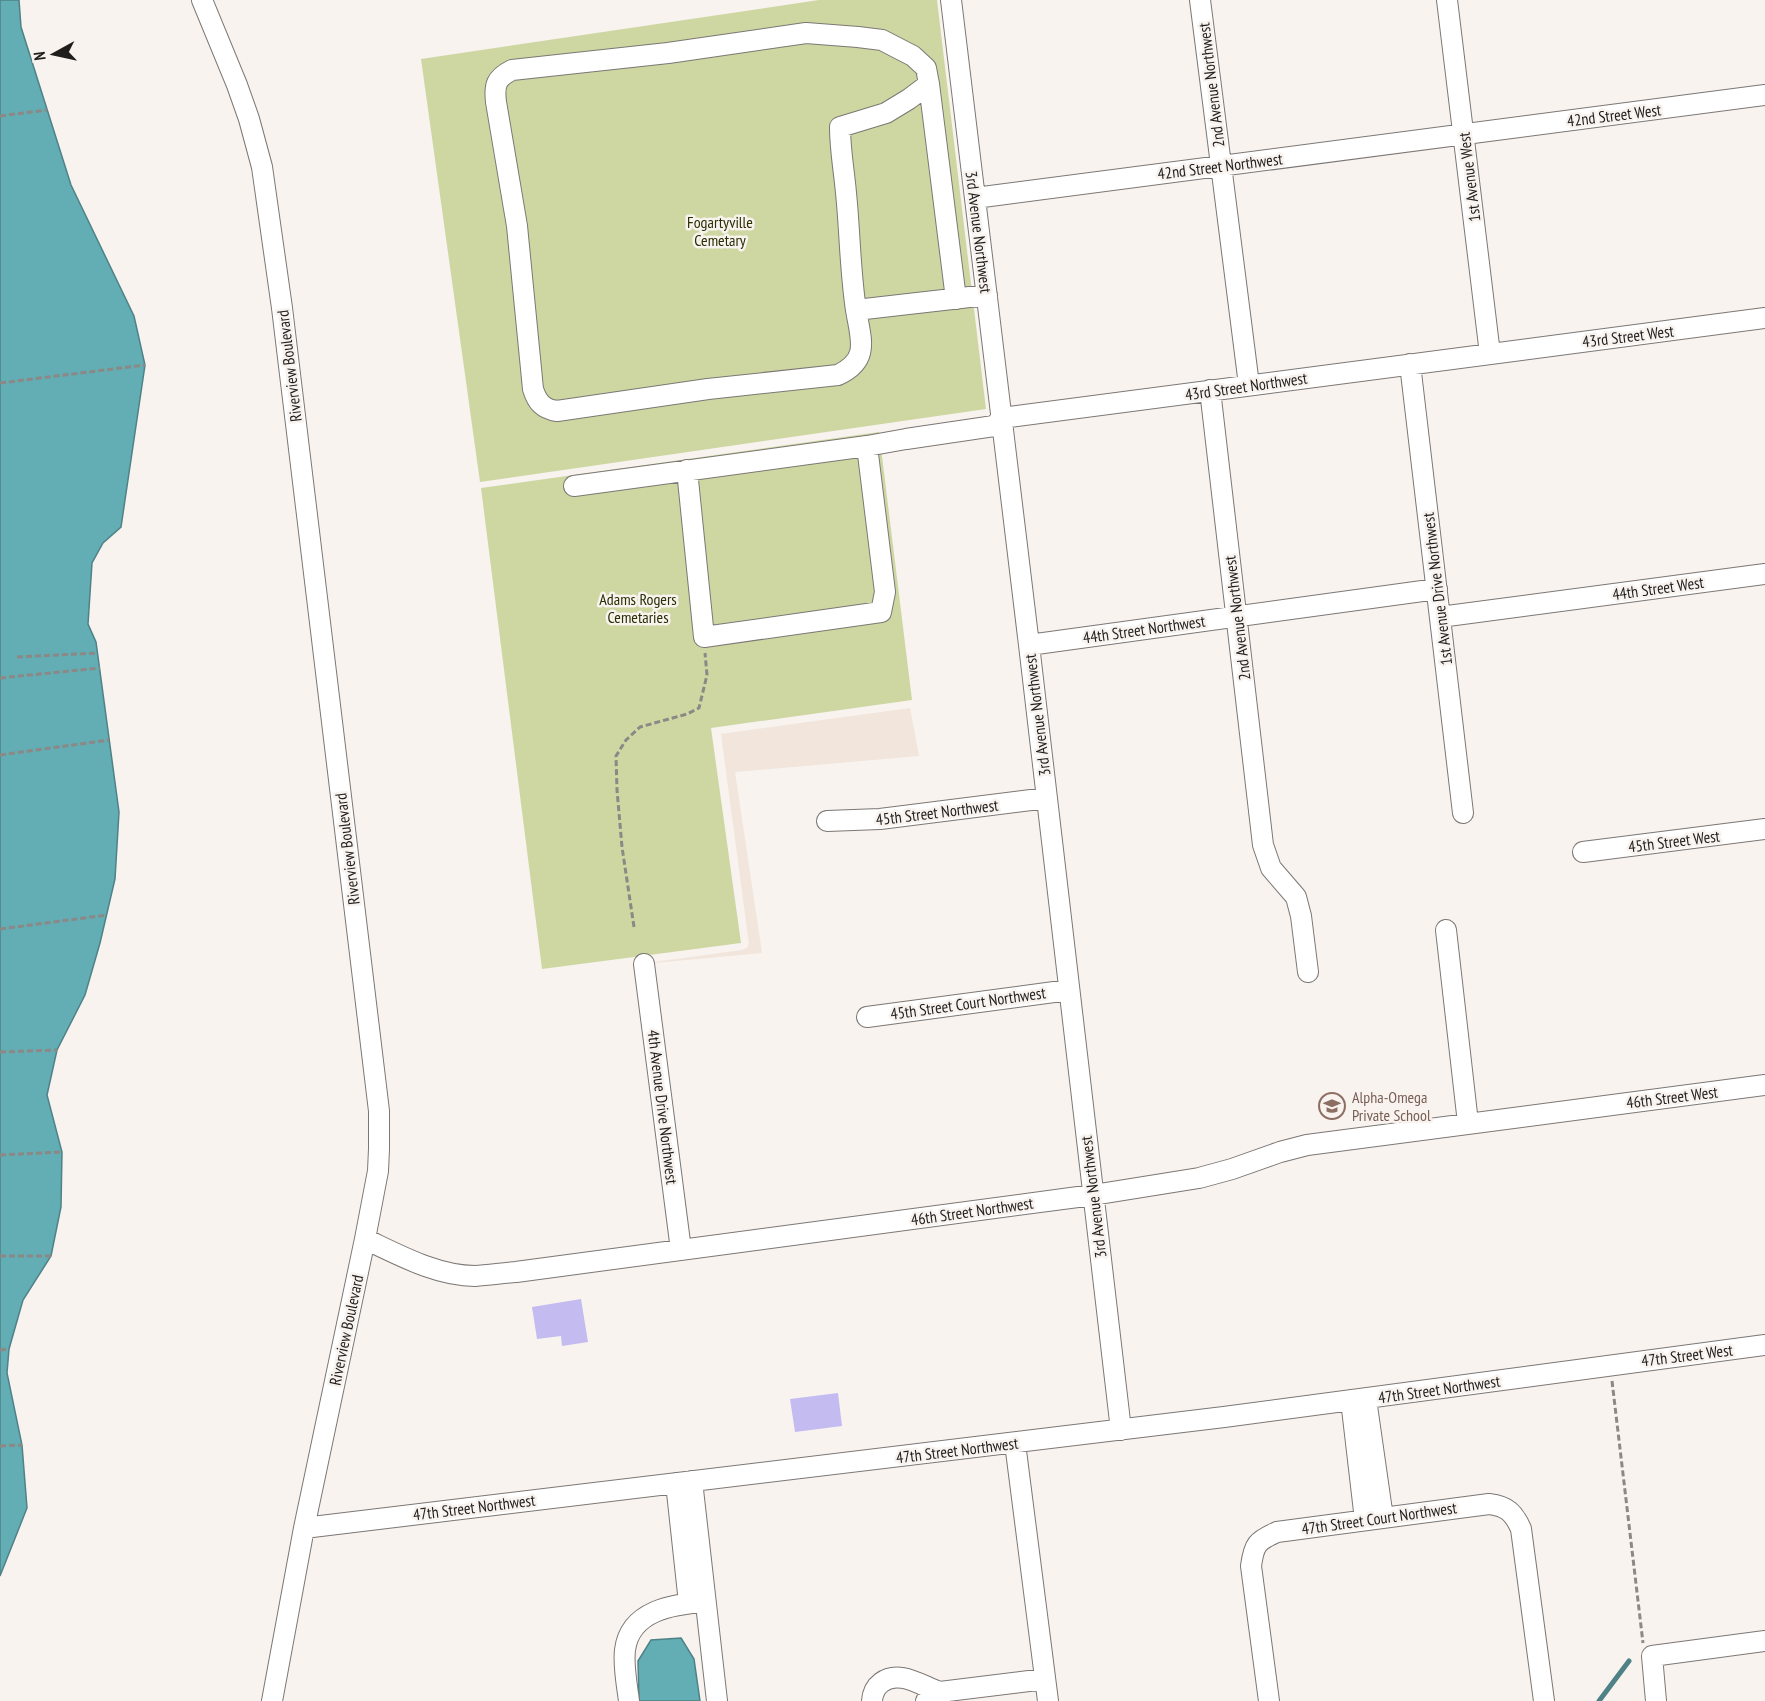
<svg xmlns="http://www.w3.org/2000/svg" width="1765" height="1701" viewBox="0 0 1765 1701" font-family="'PT Sans Narrow',sans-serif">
	<rect width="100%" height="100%" fill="#f8f3ef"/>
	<path fill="#f1e5dc" d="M910,708l9,48 -184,16 27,181 -108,10v-1l88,-12 5,-2 2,-4 -28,-210z"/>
	<path fill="#ced7a2" d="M819,0h118l49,409 -506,73 -59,-423z
		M879,432l33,268 -201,28 30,215 -199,26 -61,-481z"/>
	<path fill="#63adb4" stroke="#4f8287" stroke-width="1.5" d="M0,0h19l2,27 50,158 63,131 11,49 -24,162 -18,16 -11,20 -4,61 8,18 23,170 -4,67 -15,64 -15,52 -28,55 -10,45 15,57 -1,55 -10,49 -28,44 -14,49 -2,24 15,72 5,63 -27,68z
		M681,1638l13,21 6,42h-61l-1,-40 13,-21z"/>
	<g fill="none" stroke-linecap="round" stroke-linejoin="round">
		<path stroke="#4f8287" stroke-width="5" d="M1599,1701l30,-40"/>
	</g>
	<path fill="#c4bbf0" d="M581,1299l7,43 -26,4 -1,-10 -24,3 -5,-32z
		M838,1393l4,33 -47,6 -5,-33z"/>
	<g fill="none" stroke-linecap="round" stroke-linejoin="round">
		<defs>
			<path id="minor" d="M202,0l35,85 12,34 13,48 20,141 97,803v38l-1,22 -13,68 -61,289 -32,173
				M951,0l78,645 92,785
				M1200,0l49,385
				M1447,0l43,354
				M929,84l27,215
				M975,198l790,-103
				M856,310c-6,-39 -6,-78 -10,-117 -2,-23 -6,-43 -6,-66l46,-14 23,-14 20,-15 -3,-16 -13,-12 -31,-16 -24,-3 -52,-4 -138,20 -156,17c-16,8 -18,15 -16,32l21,124 16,163c4,13 10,20 24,22l151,-22 130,-14c32,-15 23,-35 18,-65l131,-15
				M1410,364l53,449
				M1210,390l53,455 8,23 25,29 5,19 7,56
				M1002,418l763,-100
				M687,470l17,167 177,-25 4,-20 -18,-146
				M574,486l293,-40 39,-7 88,-13 8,-8
				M1440,617l325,-43
				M1029,645l408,-56
				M827,821l53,-2 167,-21
				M1583,852l182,-23
				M1446,930l22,193
				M644,964l37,286
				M867,1017l202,-27
				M365,1239c34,16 72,37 110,37 14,-1 28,-3 41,-4l577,-77 106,-17 33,-9 48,-17 27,-7 458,-60
				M1366,1399l17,119
				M1351,1400l14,120
				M1015,1443l33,258
				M692,1481l25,220
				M676,1483l13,120
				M304,1528l920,-111 541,-72
				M629,1701c-2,-16 -6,-35 -4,-51 5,-40 49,-46 80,-48
				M872,1701c1,-16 14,-26 31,-23 12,2 25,10 37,14
				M926,1701l14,-9 105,-13
				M1269,1701l-18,-135c3,-22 6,-25 26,-34l212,-28c18,2 25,9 32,25l23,172
				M1656,1701l-4,-45 113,-15"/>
		</defs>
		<use href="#minor" stroke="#7c7774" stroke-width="22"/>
		<path stroke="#8b8885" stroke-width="3" stroke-dasharray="6 3" stroke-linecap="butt" d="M0,116l47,-6
			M0,383l145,-18
			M17,657l81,-4
			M0,678l100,-10
			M0,755l109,-15
			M634,927l-12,-80 -5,-57 -1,-34 10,-16 14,-13 47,-13 12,-6 8,-33 -2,-22
			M0,929l107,-14
			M0,1052l57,-2
			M0,1155l62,-3
			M0,1256h51
			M0,1350l9,-1
			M1612,1381l31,262
			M0,1446l22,-1"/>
		<use href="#minor" stroke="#fff" stroke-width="20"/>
	</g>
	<defs>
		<symbol id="school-ring" viewBox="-11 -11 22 22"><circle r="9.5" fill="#f8f3ef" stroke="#8d6e63" stroke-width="1.5"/><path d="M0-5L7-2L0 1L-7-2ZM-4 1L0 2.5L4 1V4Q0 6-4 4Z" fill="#8d6e63"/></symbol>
	</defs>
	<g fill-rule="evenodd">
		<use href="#school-ring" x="1317" y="1091" width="30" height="30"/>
	</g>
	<g text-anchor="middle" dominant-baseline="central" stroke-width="5" stroke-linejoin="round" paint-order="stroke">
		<g font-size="16" fill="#201e1d" stroke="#f8f3ef">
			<text transform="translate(1211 85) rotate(-97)">2nd Avenue Northwest</text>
			<text transform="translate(1614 115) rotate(-7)">42nd Street West</text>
			<text transform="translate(1220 166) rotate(-7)">42nd Street Northwest</text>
			<text transform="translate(1469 177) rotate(-97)">1st Avenue West</text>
			<text transform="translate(979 232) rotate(83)">3rd Avenue Northwest</text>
			<text transform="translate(1628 336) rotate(-7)">43rd Street West</text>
			<text transform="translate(289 366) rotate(-97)">Riverview Boulevard</text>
			<text transform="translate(1246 386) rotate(-8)">43rd Street Northwest</text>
			<text transform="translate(1658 588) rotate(-8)">44th Street West</text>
			<text transform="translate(1437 589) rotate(-97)">1st Avenue Drive Northwest</text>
			<text transform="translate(1237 618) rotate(-97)">2nd Avenue Northwest</text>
			<text transform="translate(1144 629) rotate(-8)">44th Street Northwest</text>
			<text transform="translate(1037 715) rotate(-97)">3rd Avenue Northwest</text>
			<text transform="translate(937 812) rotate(-7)">45th Street Northwest</text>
			<text transform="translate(1674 841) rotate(-7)">45th Street West</text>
			<text transform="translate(347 849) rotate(-97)">Riverview Boulevard</text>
			<text transform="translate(968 1003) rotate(-8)">45th Street Court Northwest</text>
			<text transform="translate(1672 1097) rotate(-7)">46th Street West</text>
			<text transform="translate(663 1107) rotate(83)">4th Avenue Drive Northwest</text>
			<text transform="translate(1093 1197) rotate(-97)">3rd Avenue Northwest</text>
			<text transform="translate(972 1211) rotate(-8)">46th Street Northwest</text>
			<text transform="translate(346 1330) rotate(-78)">Riverview Boulevard</text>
			<text transform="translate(1687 1355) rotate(-7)">47th Street West</text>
			<text transform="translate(1439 1389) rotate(-8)">47th Street Northwest</text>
			<text transform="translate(957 1450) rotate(-7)">47th Street Northwest</text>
			<text transform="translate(474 1507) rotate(-7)">47th Street Northwest</text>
			<text transform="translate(1379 1518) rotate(-8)">47th Street Court Northwest</text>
		</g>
		<g font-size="16" fill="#292e03" stroke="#f8f3ef">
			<text x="720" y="222">Fogartyville<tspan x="720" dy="18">Cemetary</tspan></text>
			<text x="638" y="599">Adams Rogers<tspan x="638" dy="18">Cemetaries</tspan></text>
		</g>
		<g font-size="16" fill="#785e54" stroke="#f8f3ef" text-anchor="start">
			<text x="1352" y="1097">Alpha-Omega<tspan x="1352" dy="18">Private School</tspan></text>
		</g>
	</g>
	<g transform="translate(54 54) rotate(262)" stroke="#f8f3ef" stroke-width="4.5" paint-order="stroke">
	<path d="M0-4.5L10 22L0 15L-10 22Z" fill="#201e1d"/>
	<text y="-9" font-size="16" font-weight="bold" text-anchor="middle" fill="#201e1d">N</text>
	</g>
</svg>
